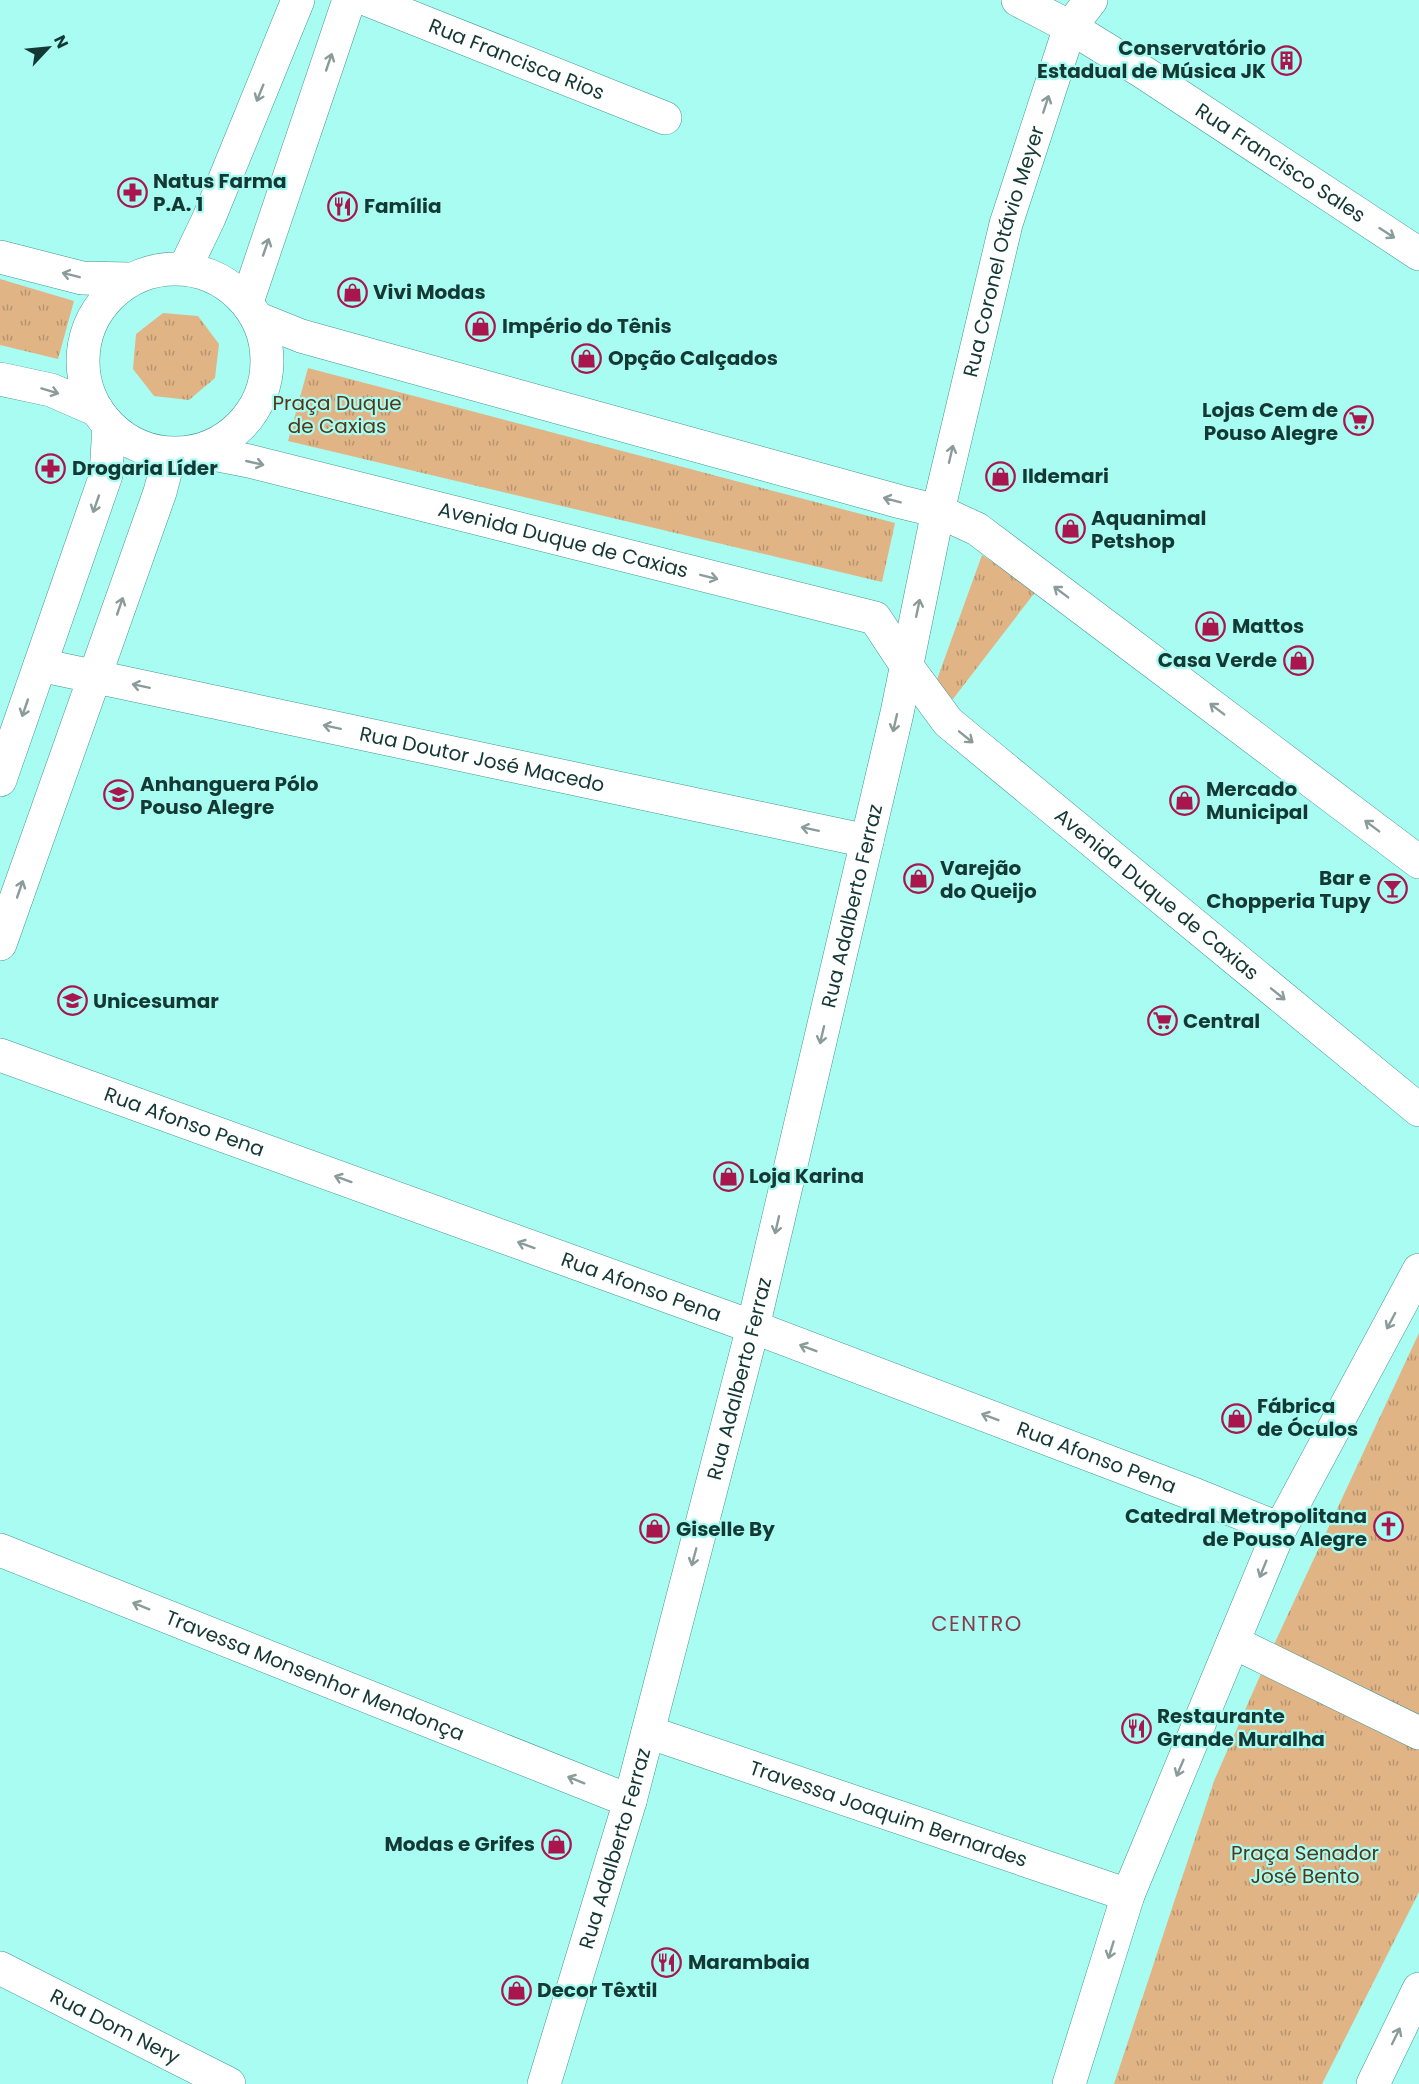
<svg xmlns="http://www.w3.org/2000/svg" width="1419" height="2084" viewBox="0 0 1419 2084" font-family="Poppins,sans-serif">
	<defs>
		<pattern id="grass-tufts" width="24" height="20" patternUnits="userSpaceOnUse" patternTransform="scale(1.5)"><rect width="24" height="20" fill="#e1b486"/><path d="M3 7l-1-3M5 7V3M7 7l1-3M15 17l-1-3M17 17v-4M19 17l1-3" fill="none" stroke="#b5936e"/></pattern>
	</defs>
	<rect width="100%" height="100%" fill="#a8fcf2"/>
	<path fill="url(#grass-tufts)" d="M0,279l74,22 -16,58 -58,-14z
		M163,313l35,3 21,28 -4,34 -26,22 -35,-4 -21,-27 3,-35z
		M308,368l587,155 -13,59 -594,-141z
		M982,555l54,36 -83,108 -18,-14z
		M1419,1333v559l-97,192h-208l100,-303 56,-128z"/>
	<g fill="none" stroke-linecap="round" stroke-linejoin="round">
		<defs>
			<g id="pedestrian">
				<path d="M1233,1642l186,91"/>
				<path id="s1" d="M648,1732l480,163"/>
			</g>
			<g id="minor">
				<path id="s2" d="M368,0l297,118"/>
				<path id="s3" d="M1018,0l52,27 73,45 276,182"/>
				<path id="s4" d="M40,665l827,176"/>
				<path id="s5" d="M0,1055l753,272 443,168 84,34"/>
				<path id="s6" d="M0,1550l630,251"/>
				<path id="s7" d="M544,2084l86,-283 123,-474 144,-614 41,-202 68,-287 64,-197 21,-27"/>
			</g>
			<g id="tertiary">
				<path d="M0,257l82,21 47,1"/>
				<path d="M185,268l24,-50 89,-218"/>
				<circle cx="175" cy="361" r="92"/>
				<path d="M247,302l102,-302"/>
				<path d="M259,319l42,17 600,166 37,9 39,18 442,333"/>
				<path d="M0,379l51,11 46,20"/>
				<path id="s8" d="M198,451l51,10 626,157 31,47 42,57 471,388"/>
				<path d="M0,780l106,-305 3,-49"/>
				<path d="M0,944l160,-452 10,-38"/>
				<path id="s9" d="M0,1968l229,116"/>
			</g>
			<path id="secondary" d="M1069,2084l59,-189 152,-366 139,-259
				M1373,2084l46,-95"/>
		</defs>
		<use href="#pedestrian" stroke="#42978e" stroke-width="34"/>
		<use href="#minor" stroke="#42978e" stroke-width="34"/>
		<use href="#tertiary" stroke="#42978e" stroke-width="34"/>
		<use href="#secondary" stroke="#42978e" stroke-width="34"/>
		<use href="#pedestrian" stroke="#fff" stroke-width="33"/>
		<use href="#minor" stroke="#fff" stroke-width="33"/>
		<use href="#tertiary" stroke="#fff" stroke-width="33"/>
		<use href="#secondary" stroke="#fff" stroke-width="33"/>
	</g>
	<defs><path id="oneway-shaft" d="M-6 0H5M1.5-3L5.5 0L1.5 3" fill="none" stroke-width="1.6" stroke-linecap="round" stroke-linejoin="round" transform="scale(1.5)"/></defs>
	<g stroke="#8a9c9a">
		<use href="#oneway-shaft" transform="translate(329 62) rotate(-71)"/>
		<use href="#oneway-shaft" transform="translate(260 93) rotate(112)"/>
		<use href="#oneway-shaft" transform="translate(1046 104) rotate(-72)"/>
		<use href="#oneway-shaft" transform="translate(1387 233) rotate(33)"/>
		<use href="#oneway-shaft" transform="translate(266 247) rotate(-71)"/>
		<use href="#oneway-shaft" transform="translate(71 275) rotate(-166)"/>
		<use href="#oneway-shaft" transform="translate(50 391) rotate(17)"/>
		<use href="#oneway-shaft" transform="translate(951 454) rotate(-77)"/>
		<use href="#oneway-shaft" transform="translate(255 463) rotate(13)"/>
		<use href="#oneway-shaft" transform="translate(892 500) rotate(-165)"/>
		<use href="#oneway-shaft" transform="translate(96 504) rotate(109)"/>
		<use href="#oneway-shaft" transform="translate(709 577) rotate(14)"/>
		<use href="#oneway-shaft" transform="translate(1061 592) rotate(-143)"/>
		<use href="#oneway-shaft" transform="translate(120 606) rotate(-71)"/>
		<use href="#oneway-shaft" transform="translate(918 608) rotate(-78)"/>
		<use href="#oneway-shaft" transform="translate(141 686) rotate(-168)"/>
		<use href="#oneway-shaft" transform="translate(25 708) rotate(109)"/>
		<use href="#oneway-shaft" transform="translate(1217 709) rotate(-143)"/>
		<use href="#oneway-shaft" transform="translate(895 723) rotate(103)"/>
		<use href="#oneway-shaft" transform="translate(332 727) rotate(-168)"/>
		<use href="#oneway-shaft" transform="translate(966 737) rotate(39)"/>
		<use href="#oneway-shaft" transform="translate(1372 826) rotate(-143)"/>
		<use href="#oneway-shaft" transform="translate(810 829) rotate(-168)"/>
		<use href="#oneway-shaft" transform="translate(20 889) rotate(-71)"/>
		<use href="#oneway-shaft" transform="translate(1278 994) rotate(39)"/>
		<use href="#oneway-shaft" transform="translate(822 1035) rotate(103)"/>
		<use href="#oneway-shaft" transform="translate(343 1179) rotate(-160)"/>
		<use href="#oneway-shaft" transform="translate(777 1225) rotate(103)"/>
		<use href="#oneway-shaft" transform="translate(526 1245) rotate(-160)"/>
		<use href="#oneway-shaft" transform="translate(1391 1321) rotate(118)"/>
		<use href="#oneway-shaft" transform="translate(808 1348) rotate(-159)"/>
		<use href="#oneway-shaft" transform="translate(990 1417) rotate(-159)"/>
		<use href="#oneway-shaft" transform="translate(694 1557) rotate(105)"/>
		<use href="#oneway-shaft" transform="translate(1263 1569) rotate(112)"/>
		<use href="#oneway-shaft" transform="translate(141 1606) rotate(-158)"/>
		<use href="#oneway-shaft" transform="translate(1180 1768) rotate(113)"/>
		<use href="#oneway-shaft" transform="translate(576 1780) rotate(-158)"/>
		<use href="#oneway-shaft" transform="translate(1111 1950) rotate(107)"/>
		<use href="#oneway-shaft" transform="translate(1396 2036) rotate(-64)"/>
	</g>
	<defs>
		<symbol id="building-ring" viewBox="-11 -11 22 22"><circle r="9.5" fill="#a8fcf2" stroke="#a9164d" stroke-width="1.5"/><path d="M-4-6H4V6H1V3H-1V6H-4ZM-2.5-4.3h1.7v1.8h-1.7ZM.8-4.3h1.7v1.8H.8ZM-2.5-1h1.7V.8h-1.7ZM.8-1h1.7V.8H.8Z" fill="#a9164d"/></symbol>
		<symbol id="pharmacy-ring" viewBox="-11 -11 22 22"><circle r="9.5" fill="#a8fcf2" stroke="#a9164d" stroke-width="1.5"/><path d="M-2-6h4v4h4v4h-4v4h-4v-4h-4v-4h4Z" fill="#a9164d"/></symbol>
		<symbol id="restaurant-ring" viewBox="-11 -11 22 22"><circle r="9.5" fill="#a8fcf2" stroke="#a9164d" stroke-width="1.5"/><path d="M-5-6h1v4h1v-4h1v4h1v-4h1v5L-1.5 .5V6h-2V.5L-5-1ZM5-6V6H3V1.5H1.5Q1.5-4 5-6Z" fill="#a9164d"/></symbol>
		<symbol id="shop-ring" viewBox="-11 -11 22 22"><circle r="9.5" fill="#a8fcf2" stroke="#a9164d" stroke-width="1.5"/><path d="M-5-2.5h2.3a2.7 3.5 0 0 1 5.4 0H5L5.5 6h-11ZM-1.5-2.5h3a1.5 2.3 0 0 0-3 0Z" fill="#a9164d"/></symbol>
		<symbol id="supermarket-ring" viewBox="-11 -11 22 22"><circle r="9.5" fill="#a8fcf2" stroke="#a9164d" stroke-width="1.5"/><path d="M-6-5.5h2.5l.6 2H6L4.5 2H-2.5L-4.4-4H-6ZM-1.5 3.2a1.3 1.3 0 1 0 .1 0ZM3 3.2a1.3 1.3 0 1 0 .1 0Z" fill="#a9164d"/></symbol>
		<symbol id="university-ring" viewBox="-11 -11 22 22"><circle r="9.5" fill="#a8fcf2" stroke="#a9164d" stroke-width="1.5"/><path d="M0-5L7-2L0 1L-7-2ZM-4 1L0 2.5L4 1V4Q0 6-4 4Z" fill="#a9164d"/></symbol>
		<symbol id="bar-ring" viewBox="-11 -11 22 22"><circle r="9.5" fill="#a8fcf2" stroke="#a9164d" stroke-width="1.5"/><path d="M-6-5H6L.8 .8V4.5H3.5V6h-7V4.5H-.8V.8Z" fill="#a9164d"/></symbol>
		<symbol id="church-ring" viewBox="-11 -11 22 22"><circle r="9.5" fill="#a8fcf2" stroke="#a9164d" stroke-width="1.5"/><path d="M-1.2-6h2.4v3.5h3.3v2.4h-3.3V6h-2.4V-.1h-3.3v-2.4h3.3Z" fill="#a9164d"/></symbol>
	</defs>
	<g fill-rule="evenodd">
		<use href="#building-ring" x="1270" y="44" width="33" height="33"/>
		<use href="#pharmacy-ring" x="116" y="176" width="33" height="33"/>
		<use href="#restaurant-ring" x="326" y="190" width="33" height="33"/>
		<use href="#shop-ring" x="336" y="276" width="33" height="33"/>
		<use href="#shop-ring" x="464" y="310" width="33" height="33"/>
		<use href="#shop-ring" x="570" y="342" width="33" height="33"/>
		<use href="#supermarket-ring" x="1342" y="404" width="33" height="33"/>
		<use href="#pharmacy-ring" x="34" y="452" width="33" height="33"/>
		<use href="#shop-ring" x="984" y="460" width="33" height="33"/>
		<use href="#shop-ring" x="1054" y="512" width="33" height="33"/>
		<use href="#shop-ring" x="1194" y="610" width="33" height="33"/>
		<use href="#shop-ring" x="1282" y="644" width="33" height="33"/>
		<use href="#university-ring" x="102" y="778" width="33" height="33"/>
		<use href="#shop-ring" x="1168" y="784" width="33" height="33"/>
		<use href="#shop-ring" x="902" y="862" width="33" height="33"/>
		<use href="#bar-ring" x="1376" y="872" width="33" height="33"/>
		<use href="#university-ring" x="56" y="984" width="33" height="33"/>
		<use href="#supermarket-ring" x="1146" y="1004" width="33" height="33"/>
		<use href="#shop-ring" x="712" y="1160" width="33" height="33"/>
		<use href="#shop-ring" x="1220" y="1402" width="33" height="33"/>
		<use href="#church-ring" x="1372" y="1510" width="33" height="33"/>
		<use href="#shop-ring" x="638" y="1512" width="33" height="33"/>
		<use href="#restaurant-ring" x="1120" y="1712" width="33" height="33"/>
		<use href="#shop-ring" x="540" y="1828" width="33" height="33"/>
		<use href="#restaurant-ring" x="650" y="1946" width="33" height="33"/>
		<use href="#shop-ring" x="500" y="1974" width="33" height="33"/>
	</g>
	<g text-anchor="middle" dominant-baseline="central" stroke-width="4.5" stroke-linejoin="round" paint-order="stroke">
		<g font-size="20" font-weight="bold" fill="#143834" stroke="#a8fcf2" text-anchor="start">
			<text x="1266" y="48" text-anchor="end">Conservatório<tspan x="1266" dy="23">Estadual de Música JK</tspan></text>
			<text x="153" y="181">Natus Farma<tspan x="153" dy="23">P.A. 1</tspan></text>
			<text x="364" y="206">Família</text>
			<text x="373" y="292">Vivi Modas</text>
			<text x="502" y="326">Império do Tênis</text>
			<text x="608" y="358">Opção Calçados</text>
			<text x="1338" y="410" text-anchor="end">Lojas Cem de<tspan x="1338" dy="23">Pouso Alegre</tspan></text>
			<text x="72" y="468">Drogaria Líder</text>
			<text x="1022" y="476">Ildemari</text>
			<text x="1091" y="518">Aquanimal<tspan x="1091" dy="23">Petshop</tspan></text>
			<text x="1232" y="626">Mattos</text>
			<text x="1277" y="660" text-anchor="end">Casa Verde</text>
			<text x="140" y="784">Anhanguera Pólo<tspan x="140" dy="23">Pouso Alegre</tspan></text>
			<text x="1206" y="789">Mercado<tspan x="1206" dy="23">Municipal</tspan></text>
			<text x="940" y="868">Varejão<tspan x="940" dy="23">do Queijo</tspan></text>
			<text x="1371" y="878" text-anchor="end">Bar e<tspan x="1371" dy="23">Chopperia Tupy</tspan></text>
			<text x="93" y="1001">Unicesumar</text>
			<text x="1183" y="1021">Central</text>
			<text x="749" y="1176">Loja Karina</text>
			<text x="1257" y="1406">Fábrica<tspan x="1257" dy="23">de Óculos</tspan></text>
			<text x="1367" y="1516" text-anchor="end">Catedral Metropolitana<tspan x="1367" dy="23">de Pouso Alegre</tspan></text>
			<text x="676" y="1529">Giselle By</text>
			<text x="1157" y="1716">Restaurante<tspan x="1157" dy="23">Grande Muralha</tspan></text>
			<text x="535" y="1844" text-anchor="end">Modas e Grifes</text>
			<text x="688" y="1962">Marambaia</text>
			<text x="537" y="1990">Decor Têxtil</text>
		</g>
		<g font-size="20" fill="#143834" stroke="#a8fcf2">
			<text stroke="none"><textPath href="#s2" startOffset="160">Rua Francisca Rios</textPath></text>
			<text stroke="none"><textPath href="#s3" startOffset="309">Rua Francisco Sales</textPath></text>
			<text stroke="none"><textPath href="#s7" startOffset="1890">Rua Coronel Otávio Meyer</textPath></text>
			<text stroke="none"><textPath href="#s8" startOffset="376">Avenida Duque de Caxias</textPath></text>
			<text stroke="none"><textPath href="#s4" startOffset="452">Rua Doutor José Macedo</textPath></text>
			<text stroke="none"><textPath href="#s8" startOffset="1095">Avenida Duque de Caxias</textPath></text>
			<text stroke="none"><textPath href="#s7" startOffset="1218">Rua Adalberto Ferraz</textPath></text>
			<text stroke="none"><textPath href="#s5" startOffset="196">Rua Afonso Pena</textPath></text>
			<text stroke="none"><textPath href="#s5" startOffset="682">Rua Afonso Pena</textPath></text>
			<text stroke="none"><textPath href="#s7" startOffset="732">Rua Adalberto Ferraz</textPath></text>
			<text stroke="none"><textPath href="#s5" startOffset="1168">Rua Afonso Pena</textPath></text>
			<text stroke="none"><textPath href="#s6" startOffset="339">Travessa Monsenhor Mendonça</textPath></text>
			<text stroke="none"><textPath href="#s1" startOffset="254">Travessa Joaquim Bernardes</textPath></text>
			<text stroke="none"><textPath href="#s7" startOffset="246">Rua Adalberto Ferraz</textPath></text>
			<text stroke="none"><textPath href="#s9" startOffset="129">Rua Dom Nery</textPath></text>
		</g>
		<g font-size="20" fill="#543717" stroke="#a8fcf2">
			<text x="337" y="403">Praça Duque<tspan x="337" dy="23">de Caxias</tspan></text>
			<text x="1305" y="1853">Praça Senador<tspan x="1305" dy="23">José Bento</tspan></text>
		</g>
		<g font-size="21" letter-spacing="1.5" fill="#853d4f" stroke="#a8fcf2">
			<text x="977" y="1623">CENTRO</text>
		</g>
	</g>
	<g transform="translate(48 48) rotate(64)" stroke="#a8fcf2" stroke-width="4.5" paint-order="stroke">
	<path d="M0-4.5L10 22L0 15L-10 22Z" fill="#143834"/>
	<text y="-9" font-size="16" font-weight="bold" text-anchor="middle" fill="#143834">N</text>
	</g>
</svg>
